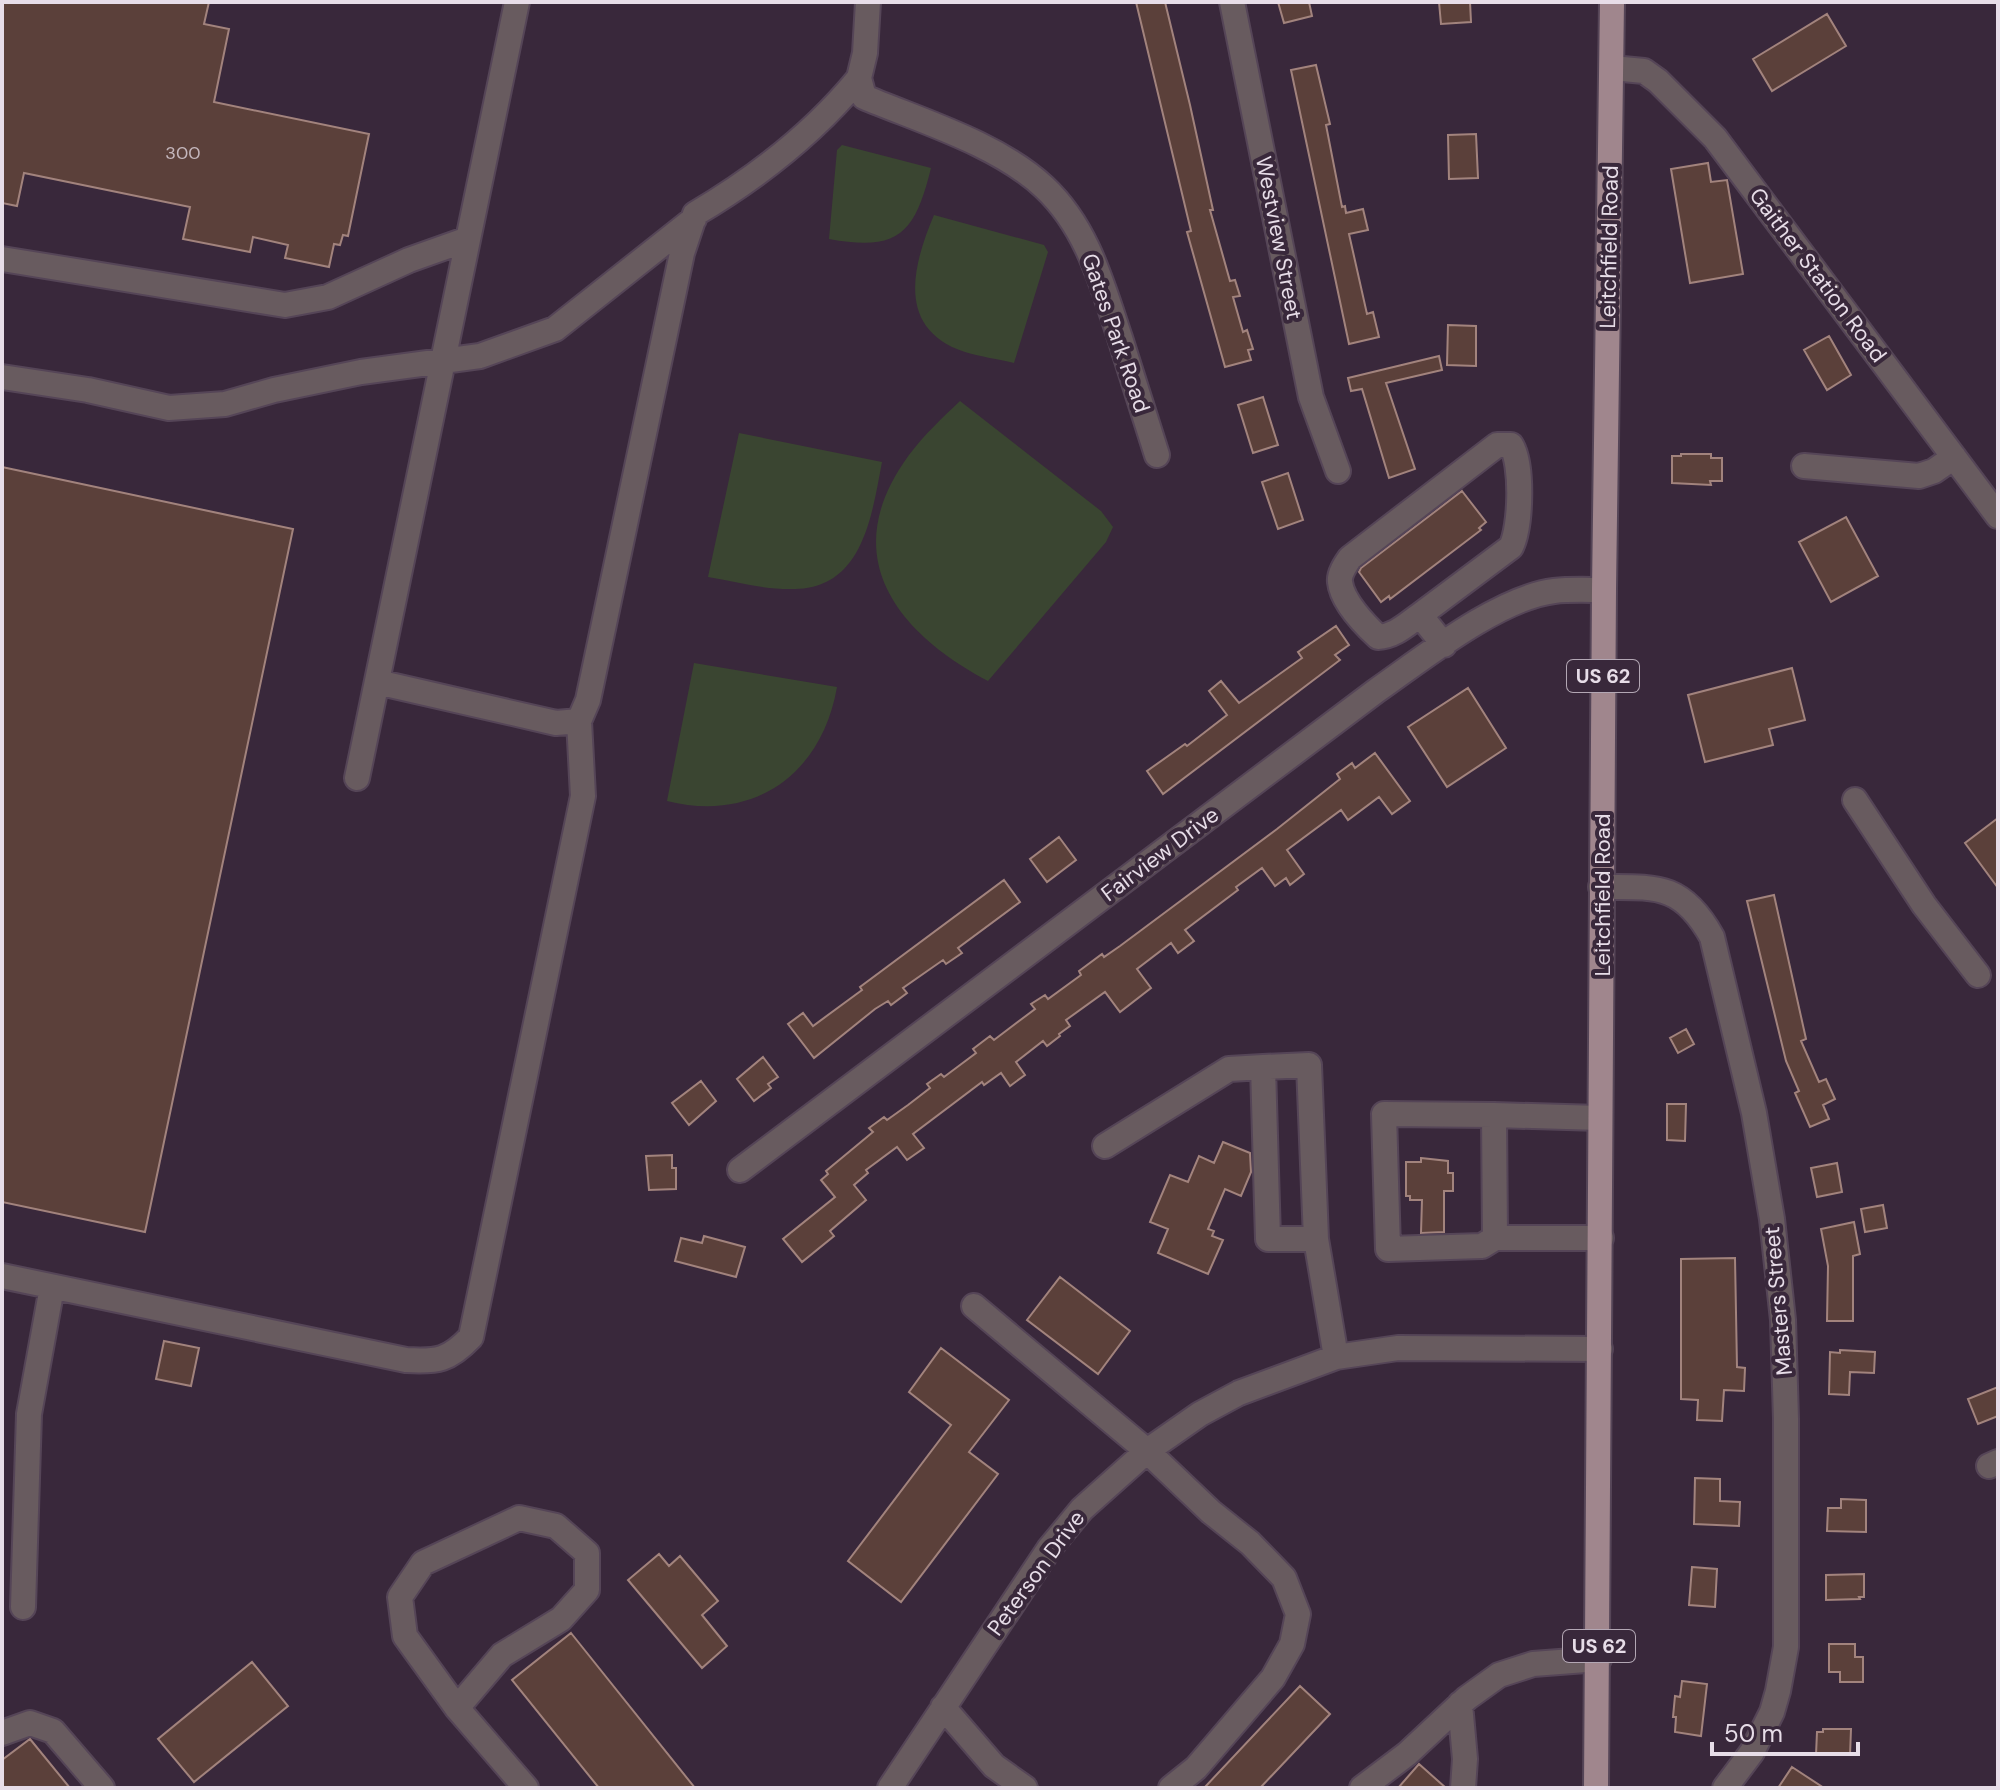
<svg xmlns="http://www.w3.org/2000/svg" width="2000" height="1790" viewBox="0 0 2000 1790" font-family="'DM Sans',sans-serif">
	<rect width="100%" height="100%" fill="#39283b"/>
	<path fill="#3a4531" d="M842,145l89,23c-16,65 -32,84 -102,71l8,-89z
		M934,215l110,30 4,7 -34,111c-16,-4 -33,-6 -49,-11 -69,-23 -53,-85 -31,-137z
		M960,401l141,110 12,16 -7,15 -118,139c-94,-50 -152,-127 -79,-226 15,-20 33,-37 51,-54z
		M739,433l143,29c-10,51 -18,126 -87,127 -29,1 -58,-7 -87,-12z
		M694,663l143,24c-15,87 -83,136 -170,114z"/>
	<path fill="#5b403a" stroke="#a2837d" stroke-width="2" d="M2,2h207l-5,22 25,5 -15,73 155,32 -21,102 -5,-1 -3,10 -6,-1 -5,23 -44,-9 3,-13 -35,-8 -3,15 -67,-13 7,-32 -166,-34 -7,33 -15,-3z
		M1136,2h29l25,103 23,105h-3l20,71 5,-1 5,16 -7,1 10,35 4,-2 6,19 -5,1 3,10 -26,7 -38,-135 4,-1z
		M1278,2h31l3,14 -28,7z
		M1439,2h31l1,20 -30,2z
		M1827,14l19,32 -74,45 -19,-32z
		M1316,65l14,59 -4,1 16,82 3,-1 1,7 17,-4 5,21 -19,4 18,80 6,-2 6,25 -30,7 -58,-274z
		M1476,134l2,44 -29,1 -1,-44z
		M1708,163l3,19 16,-2 16,94 -53,9 -19,-114z
		M1448,325l28,1v40l-29,-1z
		M1829,336l22,39 -24,15 -23,-40z
		M1439,356l3,14 -56,13 29,86 -26,9 -27,-89 -11,2 -3,-13z
		M1263,397l15,48 -25,8 -15,-48z
		M1681,454h30v4h11v23h-12l1,4 -39,-2v-27h9z
		M2,467l291,62 -148,703 -143,-30z
		M1288,473l15,47 -25,9 -16,-47z
		M1462,491l24,31 -7,6 2,2 -91,69 -1,-3 -8,6 -22,-30 2,-4z
		M1846,517l32,59 -47,26 -32,-60z
		M1336,626l13,19 -14,10 5,5 -177,134 -16,-23 38,-27 2,2 40,-31 -18,-24 12,-10 18,22 63,-45 -4,-6z
		M1792,668l13,52 -36,9 4,16 -68,17 -17,-67z
		M1468,688l38,60 -59,39 -39,-60z
		M1375,753l35,48 -18,13 -13,-17 -31,23 -7,-10 -54,40 17,24 -14,11 -4,-7 -11,8 -13,-18 -26,19 2,3 -53,40 9,11 -16,12 -7,-10 -34,26 14,19 -31,24 -15,-20 -39,28 4,6 -11,8 1,2 -13,10 -4,-5 -27,21 9,13 -15,11 -9,-13 -17,12 -2,-3 -69,52 11,14 -17,12 -10,-13 -31,23 2,3 -14,12 12,15 -36,31 4,5 -32,26 -19,-23 52,-42 -14,-17 7,-6 -2,-3 47,-39 -4,-4 15,-11 3,3 21,-15 22,-17 -3,-4 14,-10 3,3 32,-24 -3,-4 17,-13 4,4 41,-31 -4,-5 14,-9 3,4 33,-24 -2,-4 23,-17 2,3 16,-11 157,-117 63,-50 -3,-5 15,-11 3,5z
		M1998,818v70l-33,-45z
		M1059,837l17,23 -29,22 -17,-23z
		M1004,880l16,22 -62,46 4,5 -16,11 -3,-4 -40,28 4,5 -16,12 -3,-4 -13,8 -61,49 -26,-34 15,-11 10,13 49,-36 -2,-3z
		M1774,895l32,144 -5,2 18,41 7,-3 9,20 -12,6 6,14 -19,8 -15,-34 4,-2 -13,-30 -39,-160z
		M1686,1029l8,15 -16,9 -8,-15z
		M763,1057l15,20 -10,7 3,4 -17,13 -17,-22z
		M701,1081l15,20 -27,24 -17,-22z
		M1667,1104h19l-1,37 -18,-1z
		M1223,1142l27,11 1,19 -10,24 -16,-7 -17,40 6,2 -2,5 11,4 -15,34 -50,-21 10,-24 -18,-7 20,-47 18,7 11,-26 15,7z
		M672,1155v13h4v21l-27,1 -3,-34z
		M1421,1158l27,3v12h5v18h-9v41l-23,1 1,-33h-12v-4h-4v-34h15z
		M1837,1163l5,29 -25,5 -6,-29z
		M1883,1205l4,23 -22,4 -4,-23z
		M1854,1222l6,32 -7,2v65h-26l1,-55 -7,-37z
		M704,1236l41,11 -9,30 -61,-16 6,-23 21,5z
		M1735,1258l2,109 8,1 -1,23 -20,-1 -2,31 -25,-1 1,-20 -17,-1v-140z
		M1060,1277l70,54 -32,43 -71,-54z
		M164,1341l35,7 -8,38 -35,-7z
		M941,1348l68,52 -40,52 29,22 -97,128 -53,-41 103,-136 -42,-33z
		M1840,1350l35,2 -1,21 -24,-1 -1,23 -20,-1 1,-42 10,1z
		M1998,1387v29l-20,8 -10,-25z
		M1695,1478l25,1v22l20,1 -1,24 -45,-2z
		M1841,1499l25,1v32l-39,-1 1,-23h13z
		M659,1554l10,12 11,-10 38,45 -16,14 25,31 -25,22 -74,-88z
		M1692,1567l25,2 -2,38 -26,-2z
		M1864,1574v23h-5l1,2 -34,1v-25z
		M571,1633l124,155h-96l-87,-108z
		M1829,1644h26v13h8v25h-23v-10h-11z
		M252,1662l36,44 -94,76 -36,-43z
		M1682,1681l25,3 -6,52 -26,-4 1,-15h-3l2,-21 5,1z
		M1300,1686l30,28 -70,74h-56z
		M1823,1729h28l-1,26h-34l1,-23h6z
		M30,1739l40,49h-68v-28z
		M1419,1764l27,24h-48z
		M1792,1767l32,21h-46z"/>
	<g fill="none" stroke-linecap="round" stroke-linejoin="round">
		<defs>
			<path id="minor" d="M868,2l-3,51 -6,25 5,19c57,24 134,47 180,90 43,40 58,97 76,151 12,39 25,78 37,117
				M1232,2l79,395 27,74
				M1612,68l32,3 14,10 57,57 283,378
				M2,259l283,46 43,-8 81,-37 59,-21
				M2,377l86,13 81,18 56,-4 49,-14 87,-18 119,-16 75,-27 139,-110
				M1804,466l115,10 15,-5 20,-14
				M1420,615c-13,9 -25,21 -42,22 -13,-12 -36,-36 -38,-55 -1,-8 5,-17 10,-24l147,-113h14c12,19 10,82 0,102l-91,68 24,30
				M377,682l179,41 23,-2 9,-21 94,-447 13,-39c61,-36 119,-81 164,-136
				M357,778l160,-776
				M1855,800l69,105 54,70
				M1601,887c55,0 81,-4 111,50l42,176 18,106 11,101 3,99v228l-8,44 -6,21 -20,40 -27,36
				M1494,1115l-110,-1 4,135 94,-3 13,-8
				M1600,1118l-106,-3 1,123h106
				M1105,1146l124,-77 34,-2
				M740,1170l636,-479c46,-32 122,-93 178,-100 16,-2 34,-1 50,-1
				M1316,1239h-48l-5,-172 46,-2 7,174 20,118
				M2,1276l404,84c32,2 43,0 65,-23l112,-541 -4,-75
				M974,1306l173,145 64,61 39,31 34,35 14,36 -6,30 -19,34 -77,90 -25,20
				M1989,1466l9,-4
				M23,1607l6,-193 23,-127
				M1460,1704l5,55 -2,29
				M943,1707l51,59 31,22
				M457,1708l45,-53 59,-36 26,-29v-37l-31,-27 -37,-8 -96,45 -23,34 5,39 52,72 69,80
				M2,1733l28,-10 23,8 49,57
				M890,1788l159,-239 33,-40 65,-58 53,-37 39,-21 97,-36 62,-9 202,1
				M1362,1788l45,-34 60,-56 32,-23 34,-11 66,-5"/>
			<path id="major" d="M1596,1788l8,-1198 8,-588"/>
		</defs>
		<use href="#minor" stroke="#554557" stroke-width="28"/>
		<use href="#major" stroke="#554557" stroke-width="28"/>
		<use href="#minor" stroke="#685b5f" stroke-width="24"/>
		<use href="#major" stroke="#a0868d" stroke-width="24"/>
	</g>
	<g text-anchor="middle" dominant-baseline="central" stroke-width="8" stroke-linejoin="round" paint-order="stroke">
		<g font-size="18" fill="#c4b6bc">
			<text x="183" y="153">300</text>
		</g>
		<g fill="#39283b" stroke="#b3a7b4" stroke-width="2">
			<rect x="1567" y="660" width="72" height="32" rx="6"/>
			<rect x="1563" y="1630" width="72" height="32" rx="6"/>
		</g>
		<g font-size="20" font-weight="bold" fill="#e7dde8">
			<text x="1603" y="676">US 62</text>
			<text x="1599" y="1646">US 62</text>
		</g>
		<g font-size="22" fill="#e7dde8" stroke="#39283b">
			<text transform="translate(1279 238) rotate(79)">Westview Street</text>
			<text transform="translate(1609 247) rotate(-89)">Leitchfield Road</text>
			<text transform="translate(1818 275) rotate(53)">Gaither Station Road</text>
			<text transform="translate(1116 333) rotate(71)">Gates Park Road</text>
			<text transform="translate(1160 854) rotate(-37)">Fairview Drive</text>
			<text transform="translate(1602 895) rotate(-90)">Leitchfield Road</text>
			<text transform="translate(1778 1301) rotate(-95)">Masters Street</text>
			<text transform="translate(1036 1573) rotate(-54)">Peterson Drive</text>
		</g>
	</g>
	<rect width="2000" height="1790" fill="none" stroke="#e7dde8" stroke-width="8"/>
	<path d="M1712 1742v12h146v-12" fill="none" stroke="#e7dde8" stroke-width="4"/>
	<text x="1724" y="1742" font-size="24" fill="#e7dde8" stroke="#39283b" stroke-width="6" paint-order="stroke">50 m</text>
</svg>
